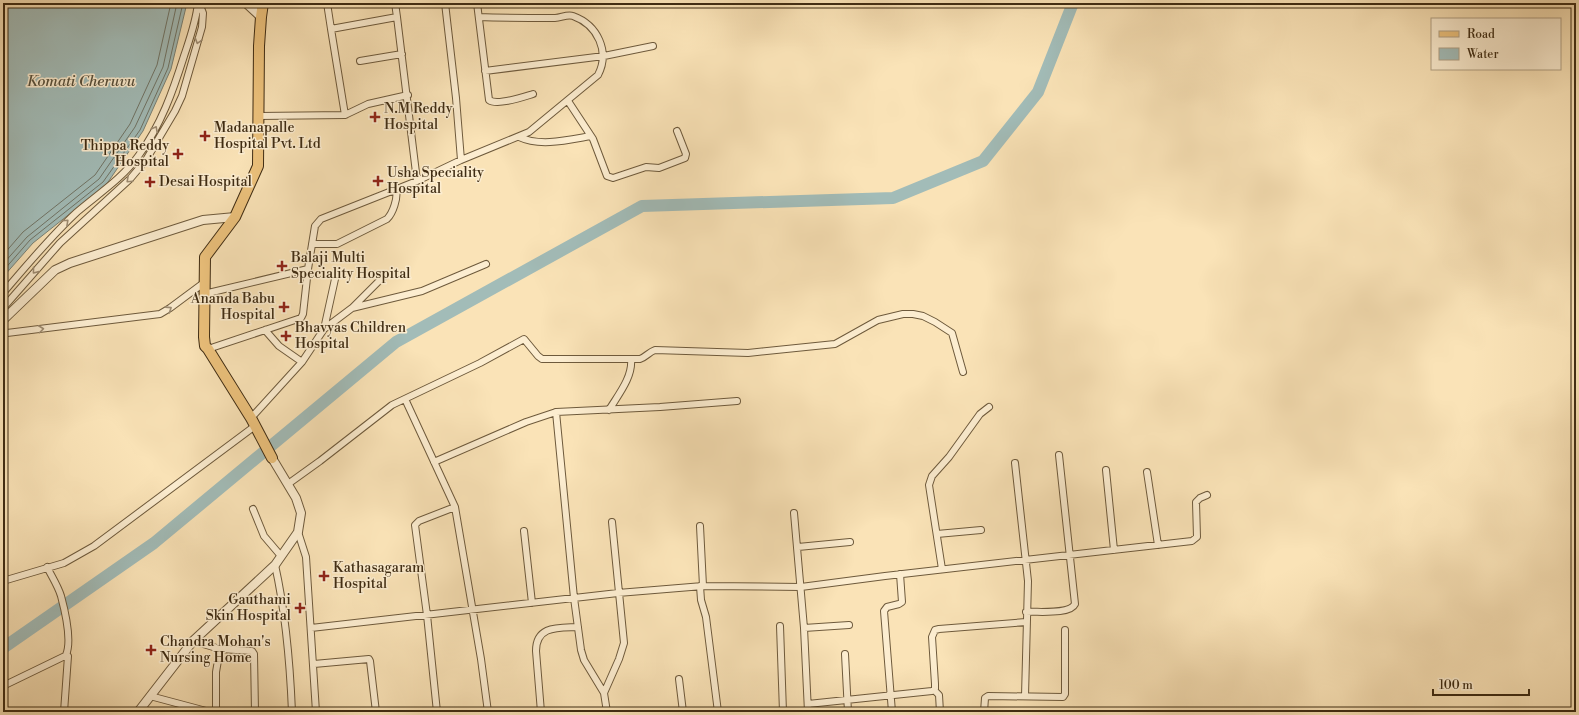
<svg xmlns="http://www.w3.org/2000/svg" width="1579" height="715" viewBox="0 0 1579 715" font-family="'Libre Bodoni',serif">
	<rect width="100%" height="100%" fill="#fae3b7"/>
	<filter id="stains"><feTurbulence type="fractalNoise" baseFrequency=".005" numOctaves="4"/><feColorMatrix values="0 0 0 0 .2 0 0 0 0 .09 0 0 0 0 .02 0 0 0 .5 -.17"/></filter>
	<radialGradient id="worn" r=".72"><stop offset=".6" stop-color="#630" stop-opacity="0"/><stop offset="1" stop-color="#630" stop-opacity=".3"/></radialGradient>
	<path fill="#a2bcb8" stroke="#7a8276" d="M3,3h184l-16,66 -28,62 -37,54 -73,58 -30,34z"/>
	<g fill="none" stroke-linecap="round" stroke-linejoin="round">
		<path stroke="#707466" stroke-width="1" d="M3,255l20,-23 72,-57 35,-51 27,-59 14,-62
			M3,264l24,-27 72,-58 36,-52 28,-60 14,-64
			M3,271l27,-31 73,-58 37,-52 28,-62 15,-65"/>
		<path stroke="#a2bcb8" stroke-width="12" d="M3,648l151,-105 242,-201 246,-136 251,-8 90,-37 55,-69 35,-89"/>
		<defs>
			<path id="minor" d="M327,3l4,26
				M445,3l11,95 5,62
				M477,3l12,97c8,6 34,-3 44,-6
				M397,17l20,164
				M360,61l42,-7
				M485,71l119,-15 49,-10
				M568,101l25,38 14,37 6,2 33,-11 13,1 26,-10 1,-4 -9,-23
				M345,115l-14,-86 66,-12 -2,-14
				M259,116l86,-1 23,-11 40,-9
				M519,137c21,10 49,3 72,-1
				M312,244h25l50,-25c6,-6 11,-21 9,-29
				M3,293c24,-28 47,-56 74,-81 21,-18 46,-34 62,-57 22,-30 34,-64 45,-99 6,-18 12,-34 14,-53
				M204,294l104,-25
				M3,308l57,-65 70,-64 16,-19 29,-49 7,-15 20,-69 1,-14 -4,-10
				M352,308l31,-31
				M324,329l11,-50
				M3,330l4,3 153,-19 10,-6 35,-26
				M265,330l14,16 23,16
				M208,349l93,-31 2,-4 5,-45 7,-43 6,-7 96,-38 44,-21 68,-28 69,-57c12,-23 0,-50 -25,-59 -6,-2 -12,2 -18,2 -25,0 -51,0 -76,-1
				M405,399l50,108 26,152 7,53
				M609,410c9,-15 24,-33 22,-51
				M556,412l18,186 7,52 3,10 20,33 3,19
				M251,418l51,-56 22,-33 28,-21 70,-17 64,-27
				M434,462l92,-40 30,-10 104,-5 77,-6
				M1015,463l13,118 -3,115
				M1106,470l8,80
				M1147,472l11,73
				M288,484l32,-23 72,-56 88,-42 44,-24 14,17 4,3h98c6,-2 9,-7 15,-9l93,3 87,-9 43,-24 25,-6h10l10,2 12,6 17,11 11,39
				M253,509l11,27 17,20
				M794,513l10,115 4,84
				M700,526l3,60
				M524,531l8,72
				M298,532l8,25 10,155
				M937,534l44,-4
				M798,547l52,-5
				M275,565c11,49 15,98 17,147
				M47,567c5,10 11,19 14,29 4,15 11,45 5,59
				M942,569l-13,-84 3,-9 17,-19 31,-43 9,-7
				M3,581l61,-18 30,-17 161,-120
				M700,586l1,14 5,17 12,95
				M1026,612c11,-1 44,3 49,-8l-16,-149
				M1575,621l1,16
				M780,626l3,86
				M311,628l307,-35 85,-7 98,1 84,-11 307,-35 5,-4 -1,-35 4,-4 7,-3
				M804,628l45,-3
				M193,641l27,8 -4,23v40
				M220,649l32,2 2,3 1,58
				M845,654l3,58
				M314,664l55,-5 1,2 6,51
				M679,679l4,33
				M3,686l64,-31 1,1 -4,56
				M934,690l5,5 1,17
				M604,693l15,-34 5,-16 -12,-121
				M150,696l60,16
				M808,704l124,-13 3,-2v-5l-3,-47 3,-7 4,-1 87,-7
				M437,712l-10,-97 -12,-90 4,-4 36,-14
				M541,712l-5,-61c0,-26 23,-23 42,-24
				M892,712l-8,-101 3,-4 12,-3 3,-2 -2,-28
				M984,712l1,-14 3,-2 75,1 2,-3v-64"/>
			<path id="tertiary" d="M246,3l15,14
				M3,320l52,-50 15,-7 133,-43 32,-3
				M138,712l55,-71 82,-76 23,-33 3,-19 -5,-15 -24,-40"/>
			<path id="primary" d="M263,3l-2,14 -2,29 -1,120 -23,51 -30,40 -1,80 1,9 3,3 43,69 21,40"/>
		</defs>
		<use href="#minor" stroke="#6e5a3c" stroke-width="8"/>
		<use href="#tertiary" stroke="#6e5a3c" stroke-width="10"/>
		<use href="#primary" stroke="#3f2c13" stroke-width="12"/>
		<use href="#minor" stroke="#fcedd0" stroke-width="6"/>
		<use href="#tertiary" stroke="#fcedd0" stroke-width="8"/>
		<use href="#primary" stroke="#edc27c" stroke-width="10"/>
	</g>
	<defs><path id="oneway-chevron" d="M-2-3.5L2.5 0L-2 3.5" fill="none" stroke-width="1.6" stroke-linecap="round" stroke-linejoin="round"/></defs>
	<g stroke="#9e8c72">
		<use href="#oneway-chevron" transform="translate(198 41) rotate(107)"/>
		<use href="#oneway-chevron" transform="translate(155 129) rotate(-62)"/>
		<use href="#oneway-chevron" transform="translate(129 180) rotate(137)"/>
		<use href="#oneway-chevron" transform="translate(66 222) rotate(-43)"/>
		<use href="#oneway-chevron" transform="translate(35 271) rotate(129)"/>
		<use href="#oneway-chevron" transform="translate(169 309) rotate(-33)"/>
		<use href="#oneway-chevron" transform="translate(41 329) rotate(-7)"/>
	</g>
	<g fill="#8f2418" stroke="#fcedd0" stroke-width="1.5">
		<path d="M373 111h4v4h4v4h-4v4h-4v-4h-4v-4h4z"/>
		<path d="M203 130h4v4h4v4h-4v4h-4v-4h-4v-4h4z"/>
		<path d="M176 148h4v4h4v4h-4v4h-4v-4h-4v-4h4z"/>
		<path d="M376 175h4v4h4v4h-4v4h-4v-4h-4v-4h4z"/>
		<path d="M148 176h4v4h4v4h-4v4h-4v-4h-4v-4h4z"/>
		<path d="M280 260h4v4h4v4h-4v4h-4v-4h-4v-4h4z"/>
		<path d="M282 301h4v4h4v4h-4v4h-4v-4h-4v-4h4z"/>
		<path d="M284 330h4v4h4v4h-4v4h-4v-4h-4v-4h4z"/>
		<path d="M322 570h4v4h4v4h-4v4h-4v-4h-4v-4h4z"/>
		<path d="M298 602h4v4h4v4h-4v4h-4v-4h-4v-4h4z"/>
		<path d="M149 644h4v4h4v4h-4v4h-4v-4h-4v-4h4z"/>
	</g>
	<g text-anchor="middle" dominant-baseline="central" stroke-width="3" stroke-linejoin="round" paint-order="stroke">
		<g font-size="14" fill="#3f2c13" stroke="#fcedd0" text-anchor="start">
			<text x="384" y="109">N.M Reddy<tspan x="384" dy="16">Hospital</tspan></text>
			<text x="214" y="128">Madanapalle<tspan x="214" dy="16">Hospital Pvt. Ltd</tspan></text>
			<text x="169" y="146" text-anchor="end">Thippa Reddy<tspan x="169" dy="16">Hospital</tspan></text>
			<text x="387" y="173">Usha Speciality<tspan x="387" dy="16">Hospital</tspan></text>
			<text x="159" y="182">Desai Hospital</text>
			<text x="291" y="258">Balaji Multi<tspan x="291" dy="16">Speciality Hospital</tspan></text>
			<text x="275" y="299" text-anchor="end">Ananda Babu<tspan x="275" dy="16">Hospital</tspan></text>
			<text x="295" y="328">Bhavyas Children<tspan x="295" dy="16">Hospital</tspan></text>
			<text x="333" y="568">Kathasagaram<tspan x="333" dy="16">Hospital</tspan></text>
			<text x="291" y="600" text-anchor="end">Gauthami<tspan x="291" dy="16">Skin Hospital</tspan></text>
			<text x="160" y="642">Chandra Mohan's<tspan x="160" dy="16">Nursing Home</tspan></text>
		</g>
		<g font-size="15" font-style="italic" fill="#58503c" stroke="#fcedd0">
			<text x="81" y="81">Komati Cheruvu</text>
		</g>
	</g>
	<rect width="1579" height="715" fill="none" stroke="#fae3b7" stroke-width="16"/>
	<rect x="4" y="4" width="1571" height="707" fill="none" stroke="#3f2c13" stroke-width="2"/>
	<rect x="8" y="8" width="1563" height="699" fill="none" stroke="#3f2c13"/>
	<rect x="1431" y="18" width="130" height="52" fill="#fcedd0" stroke="#b0a084"/>
	<rect x="1439" y="31" width="20" height="6" fill="#edc27c" stroke="#b0a084"/>
	<text x="1467" y="38" font-size="12" fill="#3f2c13">Road</text>
	<rect x="1439" y="48" width="20" height="12" fill="#a2bcb8" stroke="#b0a084"/>
	<text x="1467" y="58" font-size="12" fill="#3f2c13">Water</text>
	<path d="M1433 689v6h96v-6" fill="none" stroke="#3f2c13" stroke-width="2"/>
	<text x="1439" y="689" font-size="12" fill="#3f2c13" stroke="#fcedd0" stroke-width="3" paint-order="stroke">100 m</text>
	<rect width="100%" height="100%" filter="url(#stains)"/>
	<rect width="100%" height="100%" fill="url(#worn)"/>
</svg>
